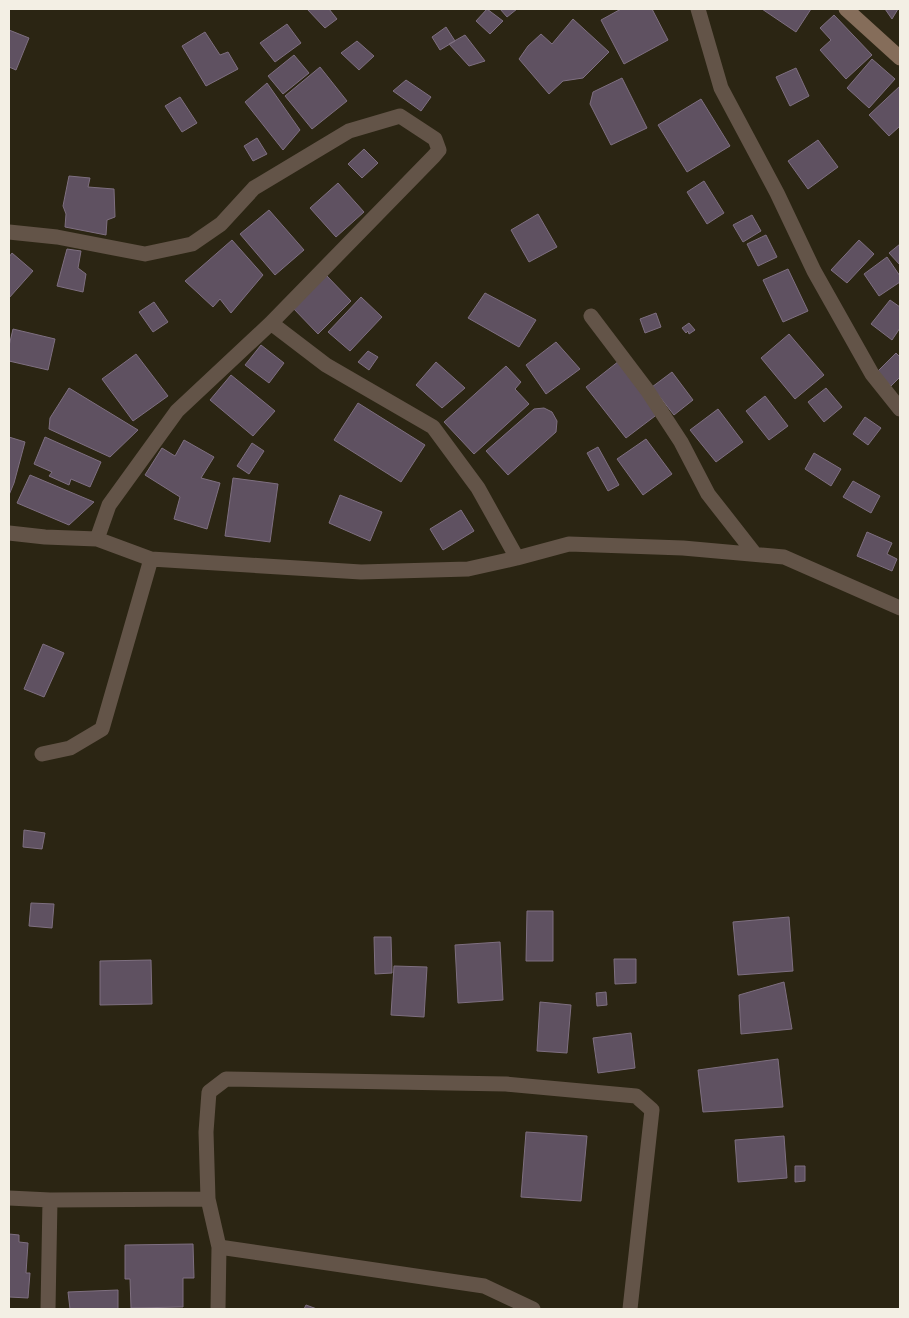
<svg xmlns="http://www.w3.org/2000/svg" width="909" height="1318" viewBox="0 0 909 1318" font-family="'Nunito Sans',sans-serif">
	<rect width="100%" height="100%" fill="#2b2513"/>
	<path fill="#5f5161" stroke="#7e6f80" d="M307,9h22l8,10 -12,9z
		M487,9l16,12 -13,13 -14,-13z
		M500,9h17l-10,8z
		M621,9h31l16,31 -44,24 -23,-44z
		M762,9h49l-15,23z
		M885,9h13l-6,10z
		M834,15l38,40 -26,24 -26,-29 11,-10 -11,-12z
		M573,19l36,33 -26,26 -20,3 -14,13 -30,-35 9,-13 13,-12 11,10z
		M287,24l14,19 -26,19 -15,-19z
		M446,27l9,14 -15,9 -8,-13z
		M9,30l20,8 -13,32 -7,-3z
		M205,32l15,23 8,-3 10,17 -32,17 -24,-40z
		M465,35l20,26 -16,5 -20,-22z
		M357,41l17,15 -15,14 -18,-17z
		M294,55l15,18 -26,21 -15,-18z
		M872,59l23,20 -26,29 -22,-20z
		M320,67l27,34 -35,28 -27,-33z
		M796,68l13,28 -19,10 -14,-29z
		M622,78l25,50 -36,17 -21,-41 3,-12z
		M406,80l25,17 -10,14 -28,-20z
		M267,83l33,47 -17,20 -38,-48z
		M900,86v40l-11,10 -20,-21z
		M180,97l17,26 -15,9 -17,-26z
		M701,99l29,47 -43,26 -29,-47z
		M257,138l10,16 -14,7 -9,-15z
		M818,140l20,27 -30,22 -20,-28z
		M364,149l14,14 -16,15 -14,-14z
		M69,176l21,2 -2,9 26,2 1,28 -8,3 -1,15 -41,-8 1,-13 -3,-8z
		M704,181l20,32 -17,11 -20,-32z
		M338,183l26,29 -28,25 -26,-29z
		M269,210l35,40 -29,25 -35,-41z
		M538,214l19,33 -28,15 -18,-32z
		M752,215l9,16 -18,11 -10,-17z
		M766,235l11,22 -19,9 -11,-22z
		M232,240l31,35 -32,38 -11,-14 -7,8 -28,-26z
		M859,240l15,14 -27,29 -16,-13z
		M900,244v21l-11,-12z
		M67,249l14,2 -3,17 8,6 -3,18 -26,-6z
		M12,253l21,18 -24,27v-41z
		M887,257l13,19v6l-21,14 -15,-22z
		M788,269l20,42 -25,11 -20,-42z
		M326,275l25,26 -33,33 -25,-26z
		M485,293l51,27 -17,27 -51,-29z
		M361,297l21,20 -32,34 -22,-19z
		M890,300l10,7v21l-8,12 -21,-16z
		M154,302l14,20 -15,10 -14,-20z
		M656,313l5,14 -16,6 -5,-14z
		M689,323l6,7 -6,4 -1,-3 -2,2 -4,-5z
		M13,329l42,10 -7,31 -39,-9v-15z
		M789,334l35,41 -29,24 -34,-41z
		M556,342l24,27 -34,25 -20,-29z
		M261,345l23,18 -15,20 -24,-18z
		M368,351l10,6 -9,13 -11,-8z
		M896,353l4,4v20l-9,9 -14,-14z
		M136,354l32,42 -35,25 -31,-42z
		M619,361l40,52 -33,25 -40,-51z
		M436,362l29,26 -23,20 -26,-23z
		M506,366l15,16 -6,7 14,15 -55,50 -30,-32z
		M672,372l21,28 -19,15 -22,-28z
		M231,375l44,36 -22,25 -43,-36z
		M69,388l69,42 -28,27 -61,-28 1,-11z
		M826,388l16,19 -18,15 -16,-20z
		M765,396l23,30 -19,14 -23,-29z
		M358,403l67,42 -24,37 -67,-42z
		M544,408l8,4 5,9 -1,11 -48,43 -22,-24 48,-42z
		M718,409l25,33 -27,20 -26,-32z
		M865,417l16,11 -13,17 -15,-11z
		M9,437l16,5 -11,41 -5,12z
		M45,437l56,25 -11,25 -19,-8 -2,6 -20,-9 3,-4 -18,-8z
		M646,439l26,35 -29,21 -26,-36z
		M184,440l30,17 -13,21 19,5 -13,46 -33,-10 6,-22 -35,-22 17,-27 13,8z
		M252,443l12,8 -15,23 -12,-8z
		M598,447l21,38 -11,6 -21,-38z
		M814,453l27,16 -10,17 -26,-17z
		M30,475l64,27 -25,23 -52,-22z
		M233,478l45,6 -8,58 -45,-6z
		M853,481l27,15 -9,17 -28,-16z
		M340,495l42,17 -12,29 -41,-18z
		M461,510l13,21 -31,19 -13,-21z
		M867,532l25,11 -5,11 10,5 -5,12 -35,-15z
		M43,644l21,9 -20,44 -20,-8z
		M24,830l21,3 -3,16 -19,-2z
		M31,903l23,1 -2,24 -23,-2z
		M527,911h26v50h-27z
		M789,917l4,54 -55,4 -5,-53z
		M374,937h17l1,36 -17,1z
		M500,942l3,58 -45,3 -3,-58z
		M614,959h22v24l-21,1z
		M151,960l1,44 -52,1v-44z
		M394,966l33,1 -3,50 -33,-2z
		M784,982l8,47 -51,5 -2,-39z
		M606,992l1,13 -10,1 -1,-13z
		M540,1002l31,3 -4,48 -30,-2z
		M631,1033l4,35 -37,5 -5,-35z
		M778,1059l5,48 -80,5 -5,-42z
		M526,1132l61,4 -6,65 -60,-4z
		M784,1136l3,42 -49,4 -3,-42z
		M795,1166h10v15l-10,1z
		M9,1234l10,1v7l9,1 -2,30h4l-2,25 -19,-1z
		M193,1244l1,34h-11v29l-52,1 -1,-29h-5v-34z
		M118,1290v19h-48l-2,-17z
		M306,1305l11,4h-13z"/>
	<g fill="none" stroke-linecap="round" stroke-linejoin="round">
		<path stroke="#635448" stroke-width="15" d="M698,9l23,79 56,105 37,78 58,103 28,35
			M9,232l48,5 88,17 47,-10 29,-20 33,-36 95,-57 51,-15 35,23 4,11 -5,6 -163,167
			M591,316l56,74 34,52 27,52 47,60
			M9,533l36,4 52,2 54,20 210,13 107,-3 49,-11 52,-14 114,4 101,9 116,51
			M97,539l12,-34 68,-94 94,-88 55,42 107,62 45,61 39,70
			M42,754l28,-6 32,-19 49,-170
			M9,1198l41,2 158,-1 -2,-67 3,-40 17,-13 280,5 130,12 16,14 -22,199
			M208,1199l11,48 -1,62
			M219,1247l265,39 49,23
			M48,1309l2,-109"/>
		<path stroke="#856d5a" stroke-width="15" d="M846,9l54,49"/>
	</g>
	<rect width="909" height="1318" fill="none" stroke="#f3efe4" stroke-width="20"/>
</svg>
